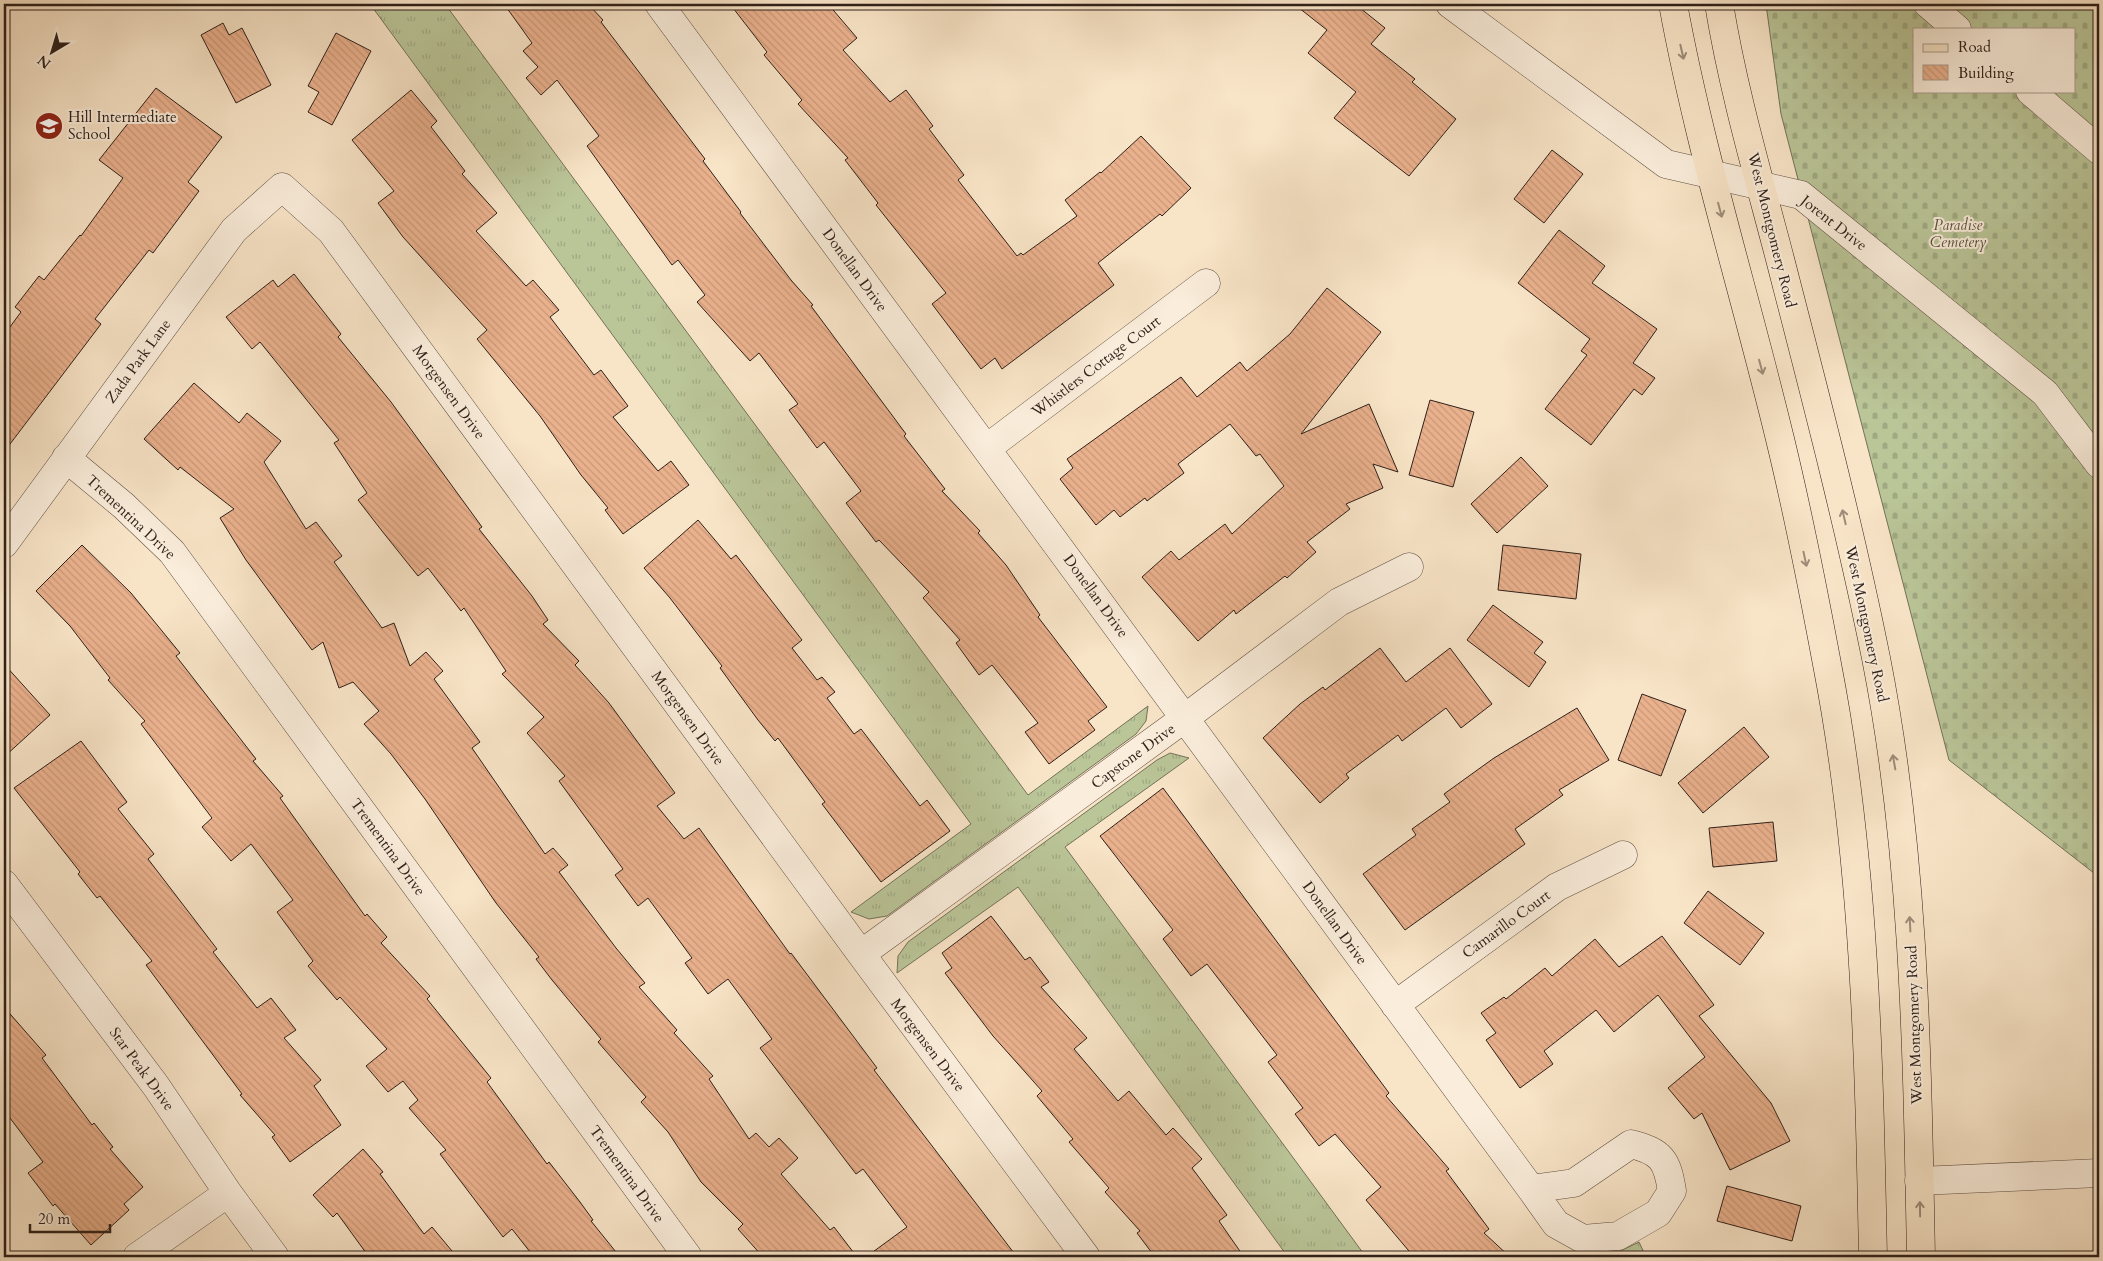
<svg xmlns="http://www.w3.org/2000/svg" width="2103" height="1261" viewBox="0 0 2103 1261" font-family="Cardo,serif">
	<defs>
		<pattern id="grass-tufts" width="24" height="20" patternUnits="userSpaceOnUse" patternTransform="scale(1.25)"><rect width="24" height="20" fill="#bac598"/><path d="M3 7l-1-3M5 7V3M7 7l1-3M15 17l-1-3M17 17v-4M19 17l1-3" fill="none" stroke="#a0a982"/></pattern>
		<pattern id="cemetery-stones" width="16" height="16" patternUnits="userSpaceOnUse" patternTransform="scale(1.25)"><rect width="16" height="16" fill="#bac598"/><path d="M2 7V4a2 2 0 0 1 4 0v3zM10 15v-3a2 2 0 0 1 4 0v3z" fill="#a0a982"/></pattern>
		<pattern id="building-back-hatch" width="6" height="6" patternUnits="userSpaceOnUse" patternTransform="scale(1.25)"><rect width="6" height="6" fill="#eab18d"/><path d="M-1 5l2 2M0 0l6 6M5-1l2 2" fill="none" stroke="#c99879"/></pattern>
	</defs>
	<rect width="100%" height="100%" fill="#f8e4c7"/>
	<filter id="stains"><feTurbulence type="fractalNoise" baseFrequency=".004" numOctaves="4"/><feColorMatrix values="0 0 0 0 .2 0 0 0 0 .09 0 0 0 0 .02 0 0 0 .5 -.17"/></filter>
	<radialGradient id="worn" r=".72"><stop offset=".6" stop-color="#630" stop-opacity="0"/><stop offset="1" stop-color="#630" stop-opacity=".3"/></radialGradient>
	<path fill="url(#grass-tufts)" stroke="#747259" d="M370,4h75l583,791 120,-89 -2,15 -10,13 -249,182 -18,3 -18,-7 120,-88z
		M1170,753l19,5 -124,89 301,410h-78l-270,-370 -121,86 1,-17 10,-14 249,-182z
		M1639,1242l7,15h-52l18,-2z"/>
	<path fill="url(#cemetery-stones)" stroke="#747259" fill-rule="evenodd" d="M1766,4h333v873l-150,-117 -168,-646zM1914,29h160v62h-160z"/>
	<path fill="url(#building-back-hatch)" stroke="#2f201a" d="M504,4h84l15,16 -2,2 104,137 -2,2 38,51 -1,1 51,67 22,25 -2,1 95,128 -2,2 41,53 -3,2 38,40 -2,2 28,32 34,50 -2,2 69,90 -19,14 7,9 -46,34 -24,-32 13,-9 -46,-58 -13,10 -23,-32 4,-3 -37,-42 6,-6 -50,-52 -3,2 -30,-39 15,-12 -37,-49 -7,6 -28,-38 9,-6 -39,-51 -9,8 -53,-59 8,-7 -27,-35 -6,5 -85,-119 12,-10 -42,-56 -16,15 -15,-17 12,-11 -15,-16 9,-8z
		M730,4h98l29,34 -14,12 47,52 16,-12 27,36 -4,3 35,46 -6,5 59,76 4,-3 2,2 54,-39 -12,-16 35,-28 1,1 40,-37 50,52 -29,28 -2,-2 -62,49 16,22 -112,84 -7,-11 -14,11 -49,-65 14,-11 -70,-88 2,-2 -33,-43 3,-2 -50,-54 4,-4 -38,-45 3,-3z
		M1294,4h61l30,24 -14,16 44,35 -3,3 44,37 -47,57 -75,-58 22,-26 -48,-39 19,-23z
		M223,23l6,12 13,-7 29,57 -35,18 -35,-68z
		M336,33l35,18 -39,74 -24,-13 11,-20 -11,-6z
		M156,88l66,49 -34,45 11,9 -46,62 -4,-3 -54,69 6,5 -97,128v-117l17,-23 -6,-5 24,-31 5,4 36,-45 1,1 42,-58 -24,-18z
		M411,90l26,31 -6,6 34,44 -3,3 35,39 -21,18 50,55 7,-6 26,30 -9,7 44,58 7,-5 27,36 -15,11 45,54 13,-10 18,24 -66,49 -18,-24 3,-2 -27,-33 -41,-59 -63,-77 10,-9 -84,-93 -25,-34 16,-12 -42,-51z
		M1552,150l31,24 -39,49 -30,-24z
		M1559,230l46,36 -13,17 65,46 -24,34 22,15 -13,17 -8,-6 -43,56 -46,-36 42,-54 -6,-4 9,-12 -72,-56z
		M294,274l47,60 -3,3 53,65 91,125 -3,2 53,67 16,24 -5,4 36,37 -4,4 34,38 66,90 -18,13 27,33 15,-11 91,126 1,-1 86,115 -3,2 143,187h-151l41,-30 -44,-58 -7,5 -96,-126 12,-9 -44,-60 -20,15 -23,-31 7,-5 -44,-60 -10,8 -23,-31 8,-6 -64,-88 6,-5 -38,-43 17,-16 -42,-43 4,-3 -42,-63 -3,3 -33,-43 -10,8 -36,-45 -24,-31 9,-7 -33,-50 5,-3 -79,-98 -8,7 -26,-32 47,-37 5,7z
		M1327,288l54,44 -80,102 68,-30 29,68 -25,-8 10,24 -37,16 4,5 -43,33 9,10 -29,26 -2,-2 -49,38 -2,-4 -36,31 -56,-64 29,-26 8,9 46,-36 7,10 52,-48 -24,-32 -4,2 -26,-32 -52,40 6,9 -37,28 -2,-3 -25,19 -6,-7 -18,15 -36,-46 13,-11 -6,-9 114,-82 16,20 43,-35 7,9 43,-37z
		M194,383l45,40 8,-10 34,28 -17,21 42,67 10,-7 26,34 -8,6 48,66 12,-5 16,43 16,-14 17,19 -9,8 46,63 -8,6 73,106 8,-6 15,17 -9,7 57,76 29,35 -6,4 38,43 -3,3 39,43 -4,3 40,60 7,-6 13,14 10,-9 19,20 -17,16 49,56 4,-3 23,30h-94l-25,-28 5,-5 -42,-42 -33,-50 -27,-30 5,-5 -48,-55 3,-3 -49,-59 -16,-21 3,-2 -43,-54 -71,-104 -34,-45 -27,-30 15,-13 -26,-29 -14,6 -16,-46 -11,8 -66,-90 -26,-42 14,-9 -54,-42 -2,3 -34,-31z
		M1430,400l44,12 -21,75 -44,-12z
		M1521,457l27,29 -51,47 -26,-29z
		M698,520l33,39 5,-4 66,85 -10,8 25,32 5,-3 13,15 -8,6 27,36 7,-5 59,77 7,-6 23,31 -69,51 -59,-78 3,-2 -47,-64 -3,3 -17,-21 -38,-52 2,-2 -52,-68 -26,-30z
		M82,545l49,48 49,60 -4,3 80,103 -3,2 30,35 -3,2 85,118 2,-2 20,23 -6,6 49,53 -3,3 64,79 -4,4 60,82 2,-2 31,40 13,18 -2,1 29,36h-86l-22,-28 -9,8 -63,-83 6,-4 -37,-42 9,-8 -15,-19 -15,11 -22,-26 21,-17 -47,-52 -3,3 -29,-34 5,-5 -36,-49 16,-12 -42,-56 -20,17 -29,-34 10,-9 -71,-94 4,-3 -37,-41 2,-2 -40,-52 -34,-35z
		M1503,545l78,9 -5,45 -78,-9z
		M1493,605l50,37 -9,11 12,9 -17,25 -62,-47z
		M1380,648l26,34 44,-34 42,56 -31,24 -15,-20 -44,33 -4,-6 -52,39 3,4 -29,25 -57,-65 37,-34 23,-17 2,3z
		M4,664l46,51 -46,42z
		M1642,694l44,16 -25,66 -43,-16z
		M1577,708l32,52 -50,30 4,5 -48,34 10,15 -120,86 -42,-56 53,-39 -4,-6 38,-27 -6,-8 50,-36z
		M1744,727l25,30 -66,56 -25,-30z
		M81,741l46,61 -9,7 36,45 -6,5 69,90 -4,3 44,56 14,-10 25,32 -12,8 37,42 -7,6 27,39 -51,37 -18,-25 3,-2 -35,-40 2,-1 -96,-129 6,-4 -52,-65 -3,2 -19,-24 2,-2 -66,-84z
		M1163,788l226,305 -3,3 63,73 -3,2 43,58 -5,4 26,24h-96l-48,-57 15,-13 -46,-53 -16,12 -24,-32 8,-6 -35,-46 9,-7 -70,-91 -16,12 -28,-37 10,-9 -73,-94z
		M1773,822l4,39 -64,6 -4,-39z
		M1708,891l56,42 -24,32 -56,-42z
		M991,916l34,44 5,-3 19,25 -8,5 46,51 -13,11 44,52 11,-10 37,44 7,-7 29,31 -10,9 35,47 -8,6 25,36h-89l-18,-24 3,-2 -35,-39 4,-4 -40,-46 4,-3 -36,-43 5,-5 -49,-55 -48,-63 7,-5 -10,-15z
		M1662,936l52,69 -15,11 72,87 19,38 -60,29 -28,-57 -8,6 -26,-31 37,-31 -47,-62 -44,37 -18,-22 -52,41 9,13 -33,24 -34,-48 10,-7 -15,-20 23,-16 2,2 39,-31 7,8 43,-37 24,28z
		M4,1007l42,48 -4,3 50,67 2,-2 19,24 -3,2 33,38 -19,17 5,6 -38,35 -36,-41 -2,2 -25,-33 15,-11 -39,-52z
		M363,1149l20,23 -3,2 44,60 8,-7 25,30h-88l-32,-44 -4,4 -20,-22z
		M1727,1186l74,20 -9,35 -75,-20z"/>
	<g fill="none" stroke-linecap="round" stroke-linejoin="round">
		<defs>
			<path id="minor" d="M659,4l872,1185 25,35 27,15 35,-3 40,-23 14,-22c-5,-31 -10,-39 -41,-47l-57,39 -43,6
				M1450,4l216,160 135,31 244,198 54,71
				M1928,4l29,25
				M2030,91l69,59
				M987,448l219,-165
				M66,458l58,48 48,46 516,705
				M4,544l230,-314 48,-43 49,44 530,723 225,303
				M4,884l152,202 72,107 47,64
				M861,954l324,-236 154,-116 70,-35
				M1395,1005l162,-118 66,-32
				M1919,1181l180,-8
				M137,1257l91,-64"/>
			<path id="major" d="M1673,4c27,147 72,290 107,435 18,74 33,150 47,225 38,196 42,395 46,593
				M1719,4c14,86 39,171 61,255 34,132 69,265 96,399 39,197 41,398 45,599"/>
		</defs>
		<use href="#minor" stroke="#615145" stroke-width="29"/>
		<use href="#major" stroke="#2f201a" stroke-width="29"/>
		<use href="#minor" stroke="#faeddb" stroke-width="28"/>
		<use href="#major" stroke="#f8e4c7" stroke-width="28"/>
	</g>
	<defs><path id="oneway-shaft" d="M-6 0H5M1.5-3L5.5 0L1.5 3" fill="none" stroke-width="1.6" stroke-linecap="round" stroke-linejoin="round" transform="scale(1.25)"/></defs>
	<g stroke="#9e8c79">
		<use href="#oneway-shaft" transform="translate(1682 52) rotate(77)"/>
		<use href="#oneway-shaft" transform="translate(1720 210) rotate(75)"/>
		<use href="#oneway-shaft" transform="translate(1761 367) rotate(75)"/>
		<use href="#oneway-shaft" transform="translate(1844 517) rotate(-103)"/>
		<use href="#oneway-shaft" transform="translate(1805 559) rotate(78)"/>
		<use href="#oneway-shaft" transform="translate(1894 762) rotate(-100)"/>
		<use href="#oneway-shaft" transform="translate(1910 924) rotate(-93)"/>
		<use href="#oneway-shaft" transform="translate(1920 1209) rotate(-91)"/>
	</g>
	<defs>
		<symbol id="school-disc" viewBox="-11 -11 22 22"><circle r="9.5" fill="#8f2418" stroke="#faeddb"/><path d="M0-5L7-2L0 1L-7-2ZM-4 1L0 2.5L4 1V4Q0 6-4 4Z" fill="#fff"/></symbol>
	</defs>
	<g fill-rule="evenodd">
		<use href="#school-disc" x="33" y="110" width="32" height="32"/>
	</g>
	<g text-anchor="middle" dominant-baseline="central" stroke-width="4" stroke-linejoin="round" paint-order="stroke">
		<g font-size="15" fill="#2f201a" stroke="#faeddb" text-anchor="start">
			<text x="68" y="117">Hill Intermediate<tspan x="68" dy="17">School</tspan></text>
		</g>
		<g font-size="15" fill="#2f201a" stroke="#faeddb">
			<text transform="translate(1834 223) rotate(38)">Jorent Drive</text>
			<text transform="translate(1772 230) rotate(76)">West Montgomery Road</text>
			<text transform="translate(855 270) rotate(54)">Donellan Drive</text>
			<text transform="translate(138 361) rotate(-54)">Zada Park Lane</text>
			<text transform="translate(1096 366) rotate(-37)">Whistlers Cottage Court</text>
			<text transform="translate(449 392) rotate(54)">Morgensen Drive</text>
			<text transform="translate(131 517) rotate(43)">Trementina Drive</text>
			<text transform="translate(1096 596) rotate(54)">Donellan Drive</text>
			<text transform="translate(1867 624) rotate(78)">West Montgomery Road</text>
			<text transform="translate(688 718) rotate(54)">Morgensen Drive</text>
			<text transform="translate(1133 756) rotate(-36)">Capstone Drive</text>
			<text transform="translate(388 847) rotate(54)">Trementina Drive</text>
			<text transform="translate(1335 923) rotate(54)">Donellan Drive</text>
			<text transform="translate(1506 924) rotate(-36)">Camarillo Court</text>
			<text transform="translate(1914 1025) rotate(-92)">West Montgomery Road</text>
			<text transform="translate(928 1045) rotate(53)">Morgensen Drive</text>
			<text transform="translate(142 1069) rotate(54)">Star Peak Drive</text>
			<text transform="translate(627 1174) rotate(54)">Trementina Drive</text>
		</g>
		<g font-size="15" font-style="italic" fill="#595240" stroke="#faeddb">
			<text x="1958" y="225">Paradise<tspan x="1958" dy="17">Cemetery</tspan></text>
		</g>
	</g>
	<rect width="2103" height="1261" fill="none" stroke="#f8e4c7" stroke-width="20"/>
	<rect x="5" y="5" width="2093" height="1251" fill="none" stroke="#2f201a" stroke-width="2.5"/>
	<rect x="10" y="10" width="2083" height="1241" fill="none" stroke="#2f201a"/>
	<rect x="1913" y="28" width="162" height="65" fill="#faeddb" stroke="#a99b8e"/>
	<rect x="1923" y="44" width="25" height="8" fill="#f8e4c7" stroke="#a99b8e"/>
	<text x="1958" y="52" font-size="15" fill="#2f201a">Road</text>
	<rect x="1923" y="65" width="25" height="15" fill="url(#building-back-hatch)" stroke="#a99b8e"/>
	<text x="1958" y="78" font-size="15" fill="#2f201a">Building</text>
	<g transform="translate(52 52) rotate(218)" stroke="#faeddb" stroke-width="4" paint-order="stroke">
	<path d="M0-4L9 19L0 12L-9 19Z" fill="#2f201a"/>
	<text y="-8" font-size="14" font-weight="bold" text-anchor="middle" fill="#2f201a">N</text>
	</g>
	<path d="M30 1224v8h80v-8" fill="none" stroke="#2f201a" stroke-width="2.5"/>
	<text x="38" y="1224" font-size="15" fill="#2f201a" stroke="#faeddb" stroke-width="4" paint-order="stroke">20 m</text>
	<rect width="100%" height="100%" filter="url(#stains)"/>
	<rect width="100%" height="100%" fill="url(#worn)"/>
</svg>
